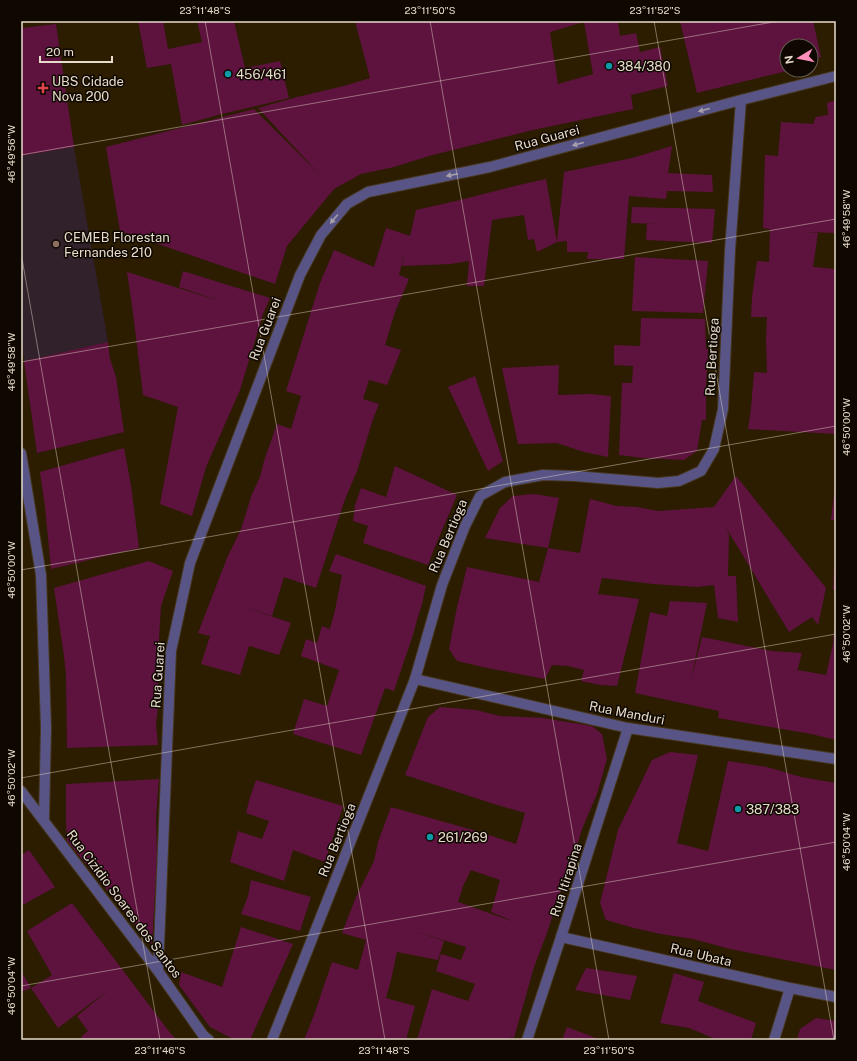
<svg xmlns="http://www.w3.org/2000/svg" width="857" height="1061" viewBox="0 0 857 1061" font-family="'Public Sans',sans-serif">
	<rect width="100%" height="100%" fill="#2c1c00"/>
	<path fill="#30212b" d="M74,147l34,195 -84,19 -3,-29v-176z"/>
	<path fill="#5e133f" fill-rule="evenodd" d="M138,21h25l5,28 34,-7 -5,-21h37l11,47 35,-7 9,37 -71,17 -36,10 -11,-61 -24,4z
		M355,21h263l2,15 16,-3 4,19 20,-5 8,39 -37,9 2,14 -100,21 -104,26 -35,11 -33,7 -27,15 -47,57 -12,38 -155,-53 -14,-84 148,-38 67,67 -63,-68 39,-11 47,-11 26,-8zM584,22l9,52 -35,10 -8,-52z
		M680,21h60l1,9 -1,-9h73l8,36 -10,3v-14h-24v25l-90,22z
		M56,24l18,123 -53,9v-128z
		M836,100v133l-29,-1 11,1 -5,34 23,2v165l-88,-5 3,-21 3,-36 13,1 -1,-34 1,-22h-16l1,-20 5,-36 12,1 1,-33 -7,-1 2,-73 13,1 3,-34 32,2 3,-7 12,-2 -1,-12z
		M672,146l-4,27 44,2 1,17 -46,-1 -1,8 -37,-3 -5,63h-37l1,-7h-21v-11l-10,1 7,-70 68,-14z
		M546,179l11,63 -20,10 -3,-13 -6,1 -4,-25 -32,5 -8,66h-17l2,-25 -18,3 -49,2 3,-14 -6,23 10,4 -14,33 -10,33 16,5 -14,35 -18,-5 -6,19 16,5 -6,15 -16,52 -13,31 -28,86 -32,-11 -12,39 -31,-10 50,17 -12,32 -30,-9 -9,29 -39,-11 9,-28 -12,-3 29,-75 14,-29 11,-35 8,-17 4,-16 13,-37 14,5 10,-33 -15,-5 34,-108 14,-33 40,17 12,-39 24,8 6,-26 40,-9 63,-16z
		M632,207l83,2 -3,34 -66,-3 1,-16h10l-26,-1z
		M635,257l73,4 -5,52 -71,-2z
		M183,271l87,27 -7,16 -23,76 -34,77 -14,49 -32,-12 18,-97 -35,-12 -10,-82 -6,-41 96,30 -44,-15z
		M641,318l64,1 1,30h2l-2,37v34h-4l-5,31 -13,9 -41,-2 -24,-3 3,-72h10l1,-17 -19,-1v-20l26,1z
		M108,342l2,17 6,18 8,55 -87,21 -13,-92z
		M559,365l-1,30 32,-1 21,2 -3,61 -24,-5 -27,-9 -39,1 -16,-76z
		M475,376l28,85 -15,10 -40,-84z
		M124,448l7,37 8,63 -88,21 -6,-62 -5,-35z
		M395,466l62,29 -23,54 -6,16 -65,-22 5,-17 -15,-5 2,-16 6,-17 25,9z
		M736,476l90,112 -8,37 -6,-8 -23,15 -64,-106 4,8 -1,42h8l2,46 -20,-4 -4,-33 -17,2 -44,-3 -51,-6 -4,16 41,5 -22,87 -17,-1 -19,-4 3,-11 -16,-4 -16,-1 -7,14 -58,-11 -30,-7 -8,-12 8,-42 10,-40 72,15 9,-34 32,5 10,-54 27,7 20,1 21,4 56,-4z
		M835,485l1,1v34h-5z
		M534,494l25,4 -11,50 -63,-10 15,-30 13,-12z
		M336,554l90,32 -4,18 -5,16 -4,15 -13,38 -6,18 -9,-3 -24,67 -68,-21 11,-35 23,7 12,-36 -38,-14 5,-17 11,4 5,-17 8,3 5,-19 7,-35 -13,-4z
		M149,561l24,10 -12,35 -2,33 -1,69 -2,16 2,21 -91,3 -1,-72 -2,-20 -10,-68z
		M834,569h2v21h-3z
		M670,601l37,2 -16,77 11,-43 70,14 30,2 -6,23 2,-6 28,5 7,-31 2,-24h1v120l-25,-6 -93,-16 1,-7 -84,-18 15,-81 17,4z
		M440,707l36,3 24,6 43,2 49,8 10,8 5,25 -10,35 -15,35 -10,33 -14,36 -11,35 -13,34 -20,71 -3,-1 -1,3h-93l15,-51 36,12 7,-17 -39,-13 5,-17 20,6 5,-13 -56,-17 34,11 -6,19 -41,-8 -6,28 -5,18 29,8 -9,34h-102l10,-25 18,-53 26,8 8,-30 -24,-7 14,-36 18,-36 4,-19 13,-35 89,25 36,12 9,-31 -31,-9 -89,-29 23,-58zM471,870l29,10 -9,32 26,11 -59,-21 5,-16z
		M670,752l28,3 -21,88 31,8 20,-90 39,6 34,10 35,6v187l-106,-21 -37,-10 -32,-5 -27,-6 -28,-8 -6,-17 18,-73 34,-70z
		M159,779l-3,38 1,42 -5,86 -85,-104 -1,-18v-39z
		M256,780l87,26 -18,56 -32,-12 -9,31 -54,-19 8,-31 24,8 7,-18 -23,-8 4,-16z
		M29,850l26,37 -34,19v-51z
		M251,880l60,17 -11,34 -59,-17 7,-18z
		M72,903l99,131 6,6h-94l-2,-3 7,-6 -11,-15 34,-28 -53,40 -27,-40 21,-13 -25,-44z
		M241,927l52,17 -43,96h-15l-25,-13 -31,-42 2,-13 41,15z
		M586,968l51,8 -7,24 -55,-10z
		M21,971l10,17 -10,4z
		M674,973l30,9 -6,19 58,22 -5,17h-33l-29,-12 -29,-5z
		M816,1018l20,3v19h-39l3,-11z
		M567,1027l34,13h-39z"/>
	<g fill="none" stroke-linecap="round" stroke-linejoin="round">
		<defs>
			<path id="minor" d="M21,453l20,122 5,153 -2,92
				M21,791l137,180 45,64 6,5
				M561,937l229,51 46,9
				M158,971l13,-320 19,-88 110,-288 21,-40 26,-31 21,-12 122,-25 251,-67 95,-24
				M272,1040l143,-361 27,-94 23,-59 15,-30 25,-14 38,-7 32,1 83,7 21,-2 22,-10 13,-22 9,-40 7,-159 11,-150
				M774,1040l16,-52"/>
			<path id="tertiary" d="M415,679l213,49 208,31
				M527,1040l34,-103 67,-209"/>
		</defs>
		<use href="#minor" stroke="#46371d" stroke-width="12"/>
		<use href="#tertiary" stroke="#46371d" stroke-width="12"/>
		<use href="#minor" stroke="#585586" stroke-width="10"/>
		<use href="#tertiary" stroke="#585586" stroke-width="10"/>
	</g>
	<defs><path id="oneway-solid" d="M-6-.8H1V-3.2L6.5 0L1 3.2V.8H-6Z"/></defs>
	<g fill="#a79fac">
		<use href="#oneway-solid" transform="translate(704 110) rotate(165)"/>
		<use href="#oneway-solid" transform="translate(578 144) rotate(165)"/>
		<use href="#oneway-solid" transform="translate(452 175) rotate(168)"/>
		<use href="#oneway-solid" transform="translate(334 219) rotate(130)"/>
	</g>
	<path fill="none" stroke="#e7dccc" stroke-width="1" stroke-opacity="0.45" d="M205,21l180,1019M430,21l179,1019M654,21l180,1019M21,155l758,-134M21,253l139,787M21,362l815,-143M21,570l815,-144M21,778l815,-144M21,986l815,-144"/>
	<g fill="#0f9aa8" stroke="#0e0801" stroke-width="1.5">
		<circle cx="609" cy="66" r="4"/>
		<circle cx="228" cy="74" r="4"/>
		<circle cx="738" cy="809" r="4"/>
		<circle cx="430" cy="837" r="4"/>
	</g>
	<path fill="#e0444e" stroke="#0e0801" stroke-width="1.5" d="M41 82h4v4h4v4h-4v4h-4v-4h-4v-4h4z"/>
	<circle fill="#8d6e63" stroke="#0e0801" stroke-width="1.5" cx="56" cy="244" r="4"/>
	<g text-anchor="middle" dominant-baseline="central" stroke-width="3" stroke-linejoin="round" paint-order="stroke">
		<g font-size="13" fill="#e7dccc" stroke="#0e0801" text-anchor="start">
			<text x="617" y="66">384/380</text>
			<text x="236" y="74">456/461</text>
			<text x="52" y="81">UBS Cidade<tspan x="52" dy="15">Nova 200</tspan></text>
			<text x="64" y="237">CEMEB Florestan<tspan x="64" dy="15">Fernandes 210</tspan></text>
			<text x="746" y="809">387/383</text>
			<text x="438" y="837">261/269</text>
		</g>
		<g font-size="13" fill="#e7dccc" stroke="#0e0801">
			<text transform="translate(547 138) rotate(-15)">Rua Guarei</text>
			<text transform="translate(265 329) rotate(-69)">Rua Guarei</text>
			<text transform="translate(712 357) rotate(-87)">Rua Bertioga</text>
			<text transform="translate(448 536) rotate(-67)">Rua Bertioga</text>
			<text transform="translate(158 675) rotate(-86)">Rua Guarei</text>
			<text transform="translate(627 713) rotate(11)">Rua Manduri</text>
			<text transform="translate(337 840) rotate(-68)">Rua Bertioga</text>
			<text transform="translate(566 880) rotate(-72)">Rua Itirapina</text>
			<text transform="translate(124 904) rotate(53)">Rua Cizídio Soares dos Santos</text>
			<text transform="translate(701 955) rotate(13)">Rua Ubata</text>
		</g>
	</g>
	<rect width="857" height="1061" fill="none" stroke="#0e0801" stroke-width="44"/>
	<g transform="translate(799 58) rotate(260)"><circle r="19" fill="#0e0801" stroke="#655d52"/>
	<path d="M0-3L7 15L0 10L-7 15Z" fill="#ff8ebb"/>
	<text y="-6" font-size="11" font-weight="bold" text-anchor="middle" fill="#e7dccc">N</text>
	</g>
	<path d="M40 56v6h72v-6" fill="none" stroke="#e7dccc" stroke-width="2"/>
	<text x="46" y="56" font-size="12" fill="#e7dccc" stroke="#0e0801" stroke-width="3" paint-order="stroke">20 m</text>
	<rect x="22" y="22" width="813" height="1017" fill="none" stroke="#e7dccc" stroke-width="1.5"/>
	<g font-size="10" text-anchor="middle" fill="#e7dccc">
		<text x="205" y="14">23°11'48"S</text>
		<text x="430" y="14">23°11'50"S</text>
		<text x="655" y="14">23°11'52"S</text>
		<text transform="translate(11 154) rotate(-90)" y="4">46°49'56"W</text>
		<text transform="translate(846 219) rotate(-90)" y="4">46°49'58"W</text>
		<text transform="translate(11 362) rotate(-90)" y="4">46°49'58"W</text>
		<text transform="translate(846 427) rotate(-90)" y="4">46°50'00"W</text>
		<text transform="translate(11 570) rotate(-90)" y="4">46°50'00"W</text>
		<text transform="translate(846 634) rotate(-90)" y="4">46°50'02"W</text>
		<text transform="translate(11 778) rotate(-90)" y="4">46°50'02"W</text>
		<text transform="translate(846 842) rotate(-90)" y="4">46°50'04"W</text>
		<text transform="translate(11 986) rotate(-90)" y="4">46°50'04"W</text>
		<text x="160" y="1054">23°11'46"S</text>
		<text x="384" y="1054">23°11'48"S</text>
		<text x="609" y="1054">23°11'50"S</text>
	</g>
</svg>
